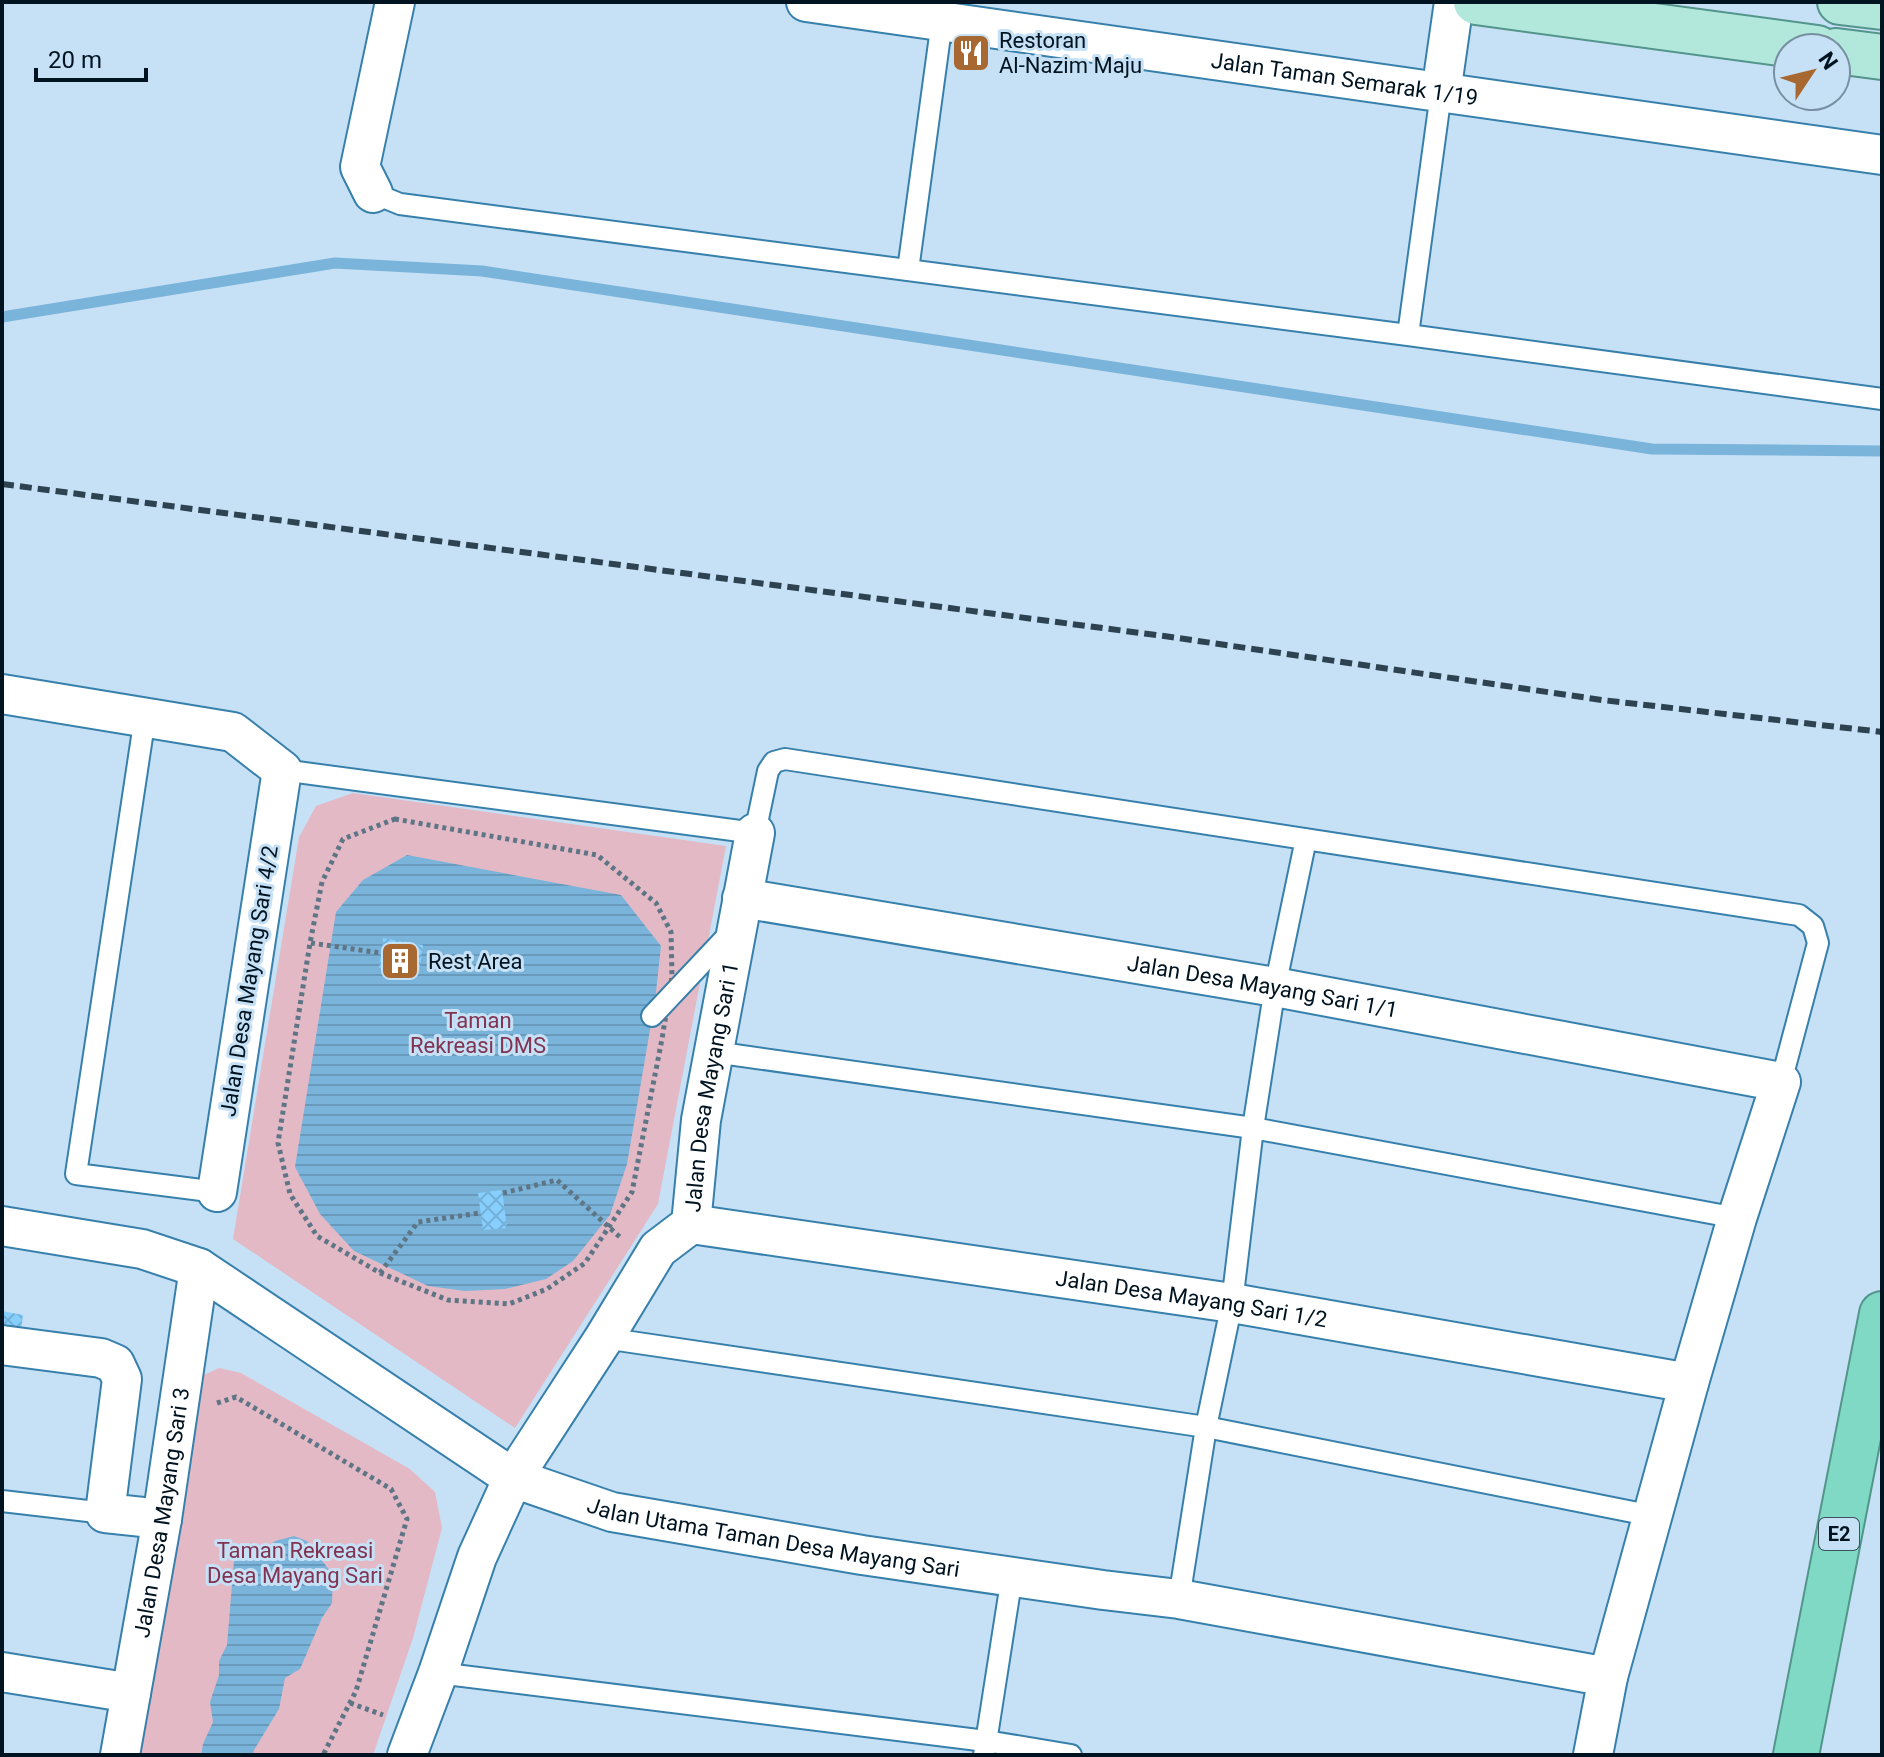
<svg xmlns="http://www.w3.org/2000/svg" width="1884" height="1757" viewBox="0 0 1884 1757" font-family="Roboto,sans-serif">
	<defs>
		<pattern id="water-rules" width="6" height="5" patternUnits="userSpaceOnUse" patternTransform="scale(2)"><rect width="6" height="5" fill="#7bb4da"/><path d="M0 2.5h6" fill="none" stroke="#699abb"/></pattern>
		<pattern id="building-cross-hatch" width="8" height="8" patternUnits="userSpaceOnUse" patternTransform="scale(2)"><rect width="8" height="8" fill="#87cffe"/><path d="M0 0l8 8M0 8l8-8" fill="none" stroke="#73b1d9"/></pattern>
	</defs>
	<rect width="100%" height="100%" fill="#c6e1f5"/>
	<path fill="#e3b9c6" d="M353,793l373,53 -68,358 -143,224 -282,-189 66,-402 17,-31z
		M219,1368l22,5 169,96 25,23 7,36 -29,110 -40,117h-245l65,-375z"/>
	<path fill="url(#water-rules)" d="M407,855l214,40 40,51 -6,55 -28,163 -17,51 -37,46 -27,18 -41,10 -40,2 -37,-5 -74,-35 -34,-37 -25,-47 41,-255 27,-32z
		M294,1536l13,5 26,34 -1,28 -10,15 -22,51 -15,9 -6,31 -25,41 -1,5h-52l2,-11 10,-22 -3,-20 9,-27v-14l8,-16 7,-85 9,-12 17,4 15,-11z"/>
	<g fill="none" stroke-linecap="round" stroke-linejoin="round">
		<path stroke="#7bb4da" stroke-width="11" d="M2,317l333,-54 147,8 1170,178 230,2"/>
	</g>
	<path fill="url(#building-cross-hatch)" d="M383,938l40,7 -4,28 -40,-5z
		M502,1190l5,38 -24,2 -5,-37z
		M2,1311l21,4 -2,14 -19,-3z"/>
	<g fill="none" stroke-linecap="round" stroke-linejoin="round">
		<defs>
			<path id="service" d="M373,193l27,11 1008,131 474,64
				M908,270l34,-249
				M1408,335l33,-242
				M145,717l-69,457 141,18
				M282,770l473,63 13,-62 6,-9 11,-3 1014,156 14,11 5,17 -37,139
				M652,1016l80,-85
				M714,1052l539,76 484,90
				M604,1338l602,89 447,89
				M2,1501l103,12
				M1179,1599l27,-172 26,-124 21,-175 22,-141 31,-148
				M438,1673l548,68 85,14
				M984,1755l28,-179"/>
			<g id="minor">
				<path id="s1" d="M806,2l1076,153"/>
				<path d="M1441,93l13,-91"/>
				<path d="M373,193l-13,-26 35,-165"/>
				<path d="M2,694l231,38 49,38 -65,422"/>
				<path id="s2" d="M742,898l533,89 506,95 -44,136 -48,165 -81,294 -15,78"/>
				<path id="s3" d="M691,1224l541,79 457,80"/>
				<path id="s4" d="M2,1226l140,23 57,19 314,210 99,34 250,43 241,35 76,9 429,78"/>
				<path d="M2,1345l99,13 14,6 7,15 -17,134 57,6"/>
				<path d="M2,1672l129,21"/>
				<path id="s5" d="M120,1755l42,-236 37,-251"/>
				<path id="s6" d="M407,1755l31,-82 39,-116 36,-79 91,-140 54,-89 33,-25 10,-104 54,-287"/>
			</g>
			<path id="primary" d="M1476,2l341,46
				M1840,2l42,5
				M1836,51l46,6"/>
			<path id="motorway" d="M1796,1755l86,-441"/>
		</defs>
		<use href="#service" stroke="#3880ac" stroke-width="24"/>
		<use href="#minor" stroke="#3880ac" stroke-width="42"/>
		<use href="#primary" stroke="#53948b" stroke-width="48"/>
		<use href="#motorway" stroke="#53948b" stroke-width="48"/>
		<path stroke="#5e7585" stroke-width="5" stroke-dasharray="4 4" stroke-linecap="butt" d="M395,819l202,36 59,48 15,29 1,45 -10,62 -30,153 -47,71 -38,26 -38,15 -61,-4 -68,-27 -63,-37 -27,-42 -12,-51 32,-200 12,-61 21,-43z
			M311,943l70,10
			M503,1193l54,-13 65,59
			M380,1273l38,-51 62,-9
			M217,1403l19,-6 155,92 16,30 -51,172 -33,64
			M350,1703l33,12"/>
		<use href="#service" stroke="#fff" stroke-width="20"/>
		<use href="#minor" stroke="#fff" stroke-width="38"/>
		<use href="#primary" stroke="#b2e8dc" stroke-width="44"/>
		<use href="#motorway" stroke="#7fd9c5" stroke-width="44"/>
		<path stroke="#2e4352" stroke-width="6" stroke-dasharray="12 6" stroke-linecap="butt" d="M2,484l1169,153 431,63 280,32"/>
	</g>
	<defs>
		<symbol id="restaurant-square" viewBox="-11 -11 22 22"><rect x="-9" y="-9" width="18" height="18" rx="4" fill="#a86831" stroke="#c6e1f5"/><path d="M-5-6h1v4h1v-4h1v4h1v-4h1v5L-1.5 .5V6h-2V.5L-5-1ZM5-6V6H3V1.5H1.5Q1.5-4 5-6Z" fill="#fff"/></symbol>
		<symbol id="building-square" viewBox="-11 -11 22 22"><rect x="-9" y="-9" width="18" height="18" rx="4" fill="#a86831" stroke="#c6e1f5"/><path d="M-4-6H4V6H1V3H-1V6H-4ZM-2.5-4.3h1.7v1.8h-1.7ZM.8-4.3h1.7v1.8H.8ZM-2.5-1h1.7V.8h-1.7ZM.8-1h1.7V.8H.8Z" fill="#fff"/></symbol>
	</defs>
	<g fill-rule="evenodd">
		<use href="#restaurant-square" x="949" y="31" width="44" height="44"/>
		<use href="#building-square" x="378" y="939" width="44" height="44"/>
	</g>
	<g text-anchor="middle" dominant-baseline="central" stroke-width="6" stroke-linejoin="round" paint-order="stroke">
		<rect fill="#c6e1f5" stroke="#3b5160" stroke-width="2" x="1819" y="1518" width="40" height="32" rx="6"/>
		<g font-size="20" font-weight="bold" fill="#001320">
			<text x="1839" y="1534">E2</text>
		</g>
		<g font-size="22" fill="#001320" stroke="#c6e1f5" text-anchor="start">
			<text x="999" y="40">Restoran<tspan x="999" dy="25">Al-Nazim Maju</tspan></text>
			<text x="428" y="961">Rest Area</text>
		</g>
		<g font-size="22" fill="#001320" stroke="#c6e1f5">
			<text stroke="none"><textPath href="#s1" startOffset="544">Jalan Taman Semarak 1/19</textPath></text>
			<text transform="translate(249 981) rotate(-81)">Jalan Desa Mayang Sari 4/2</text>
			<text stroke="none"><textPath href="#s2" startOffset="528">Jalan Desa Mayang Sari 1/1</textPath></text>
			<text stroke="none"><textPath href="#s6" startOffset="748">Jalan Desa Mayang Sari 1</textPath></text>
			<text stroke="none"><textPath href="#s3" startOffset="506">Jalan Desa Mayang Sari 1/2</textPath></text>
			<text stroke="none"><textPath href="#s5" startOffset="246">Jalan Desa Mayang Sari 3</textPath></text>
			<text stroke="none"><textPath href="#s4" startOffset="848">Jalan Utama Taman Desa Mayang Sari</textPath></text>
		</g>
		<g font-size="22" fill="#813351" stroke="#c6e1f5">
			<text x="478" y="1020">Taman<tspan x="478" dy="25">Rekreasi DMS</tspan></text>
			<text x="295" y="1550">Taman Rekreasi<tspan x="295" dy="25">Desa Mayang Sari</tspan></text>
		</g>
	</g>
	<rect width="1884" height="1757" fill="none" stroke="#001320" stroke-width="8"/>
	<g transform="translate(1812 72) rotate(55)"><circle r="38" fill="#c6e1f5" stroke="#778fa0" stroke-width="2"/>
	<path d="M0-6L14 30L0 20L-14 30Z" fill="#a86831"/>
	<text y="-12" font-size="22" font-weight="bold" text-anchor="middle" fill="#001320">N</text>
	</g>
	<path d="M36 68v12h110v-12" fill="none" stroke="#001320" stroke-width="4"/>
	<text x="48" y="68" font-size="24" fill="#001320" stroke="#c6e1f5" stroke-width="6" paint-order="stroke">20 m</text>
</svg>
